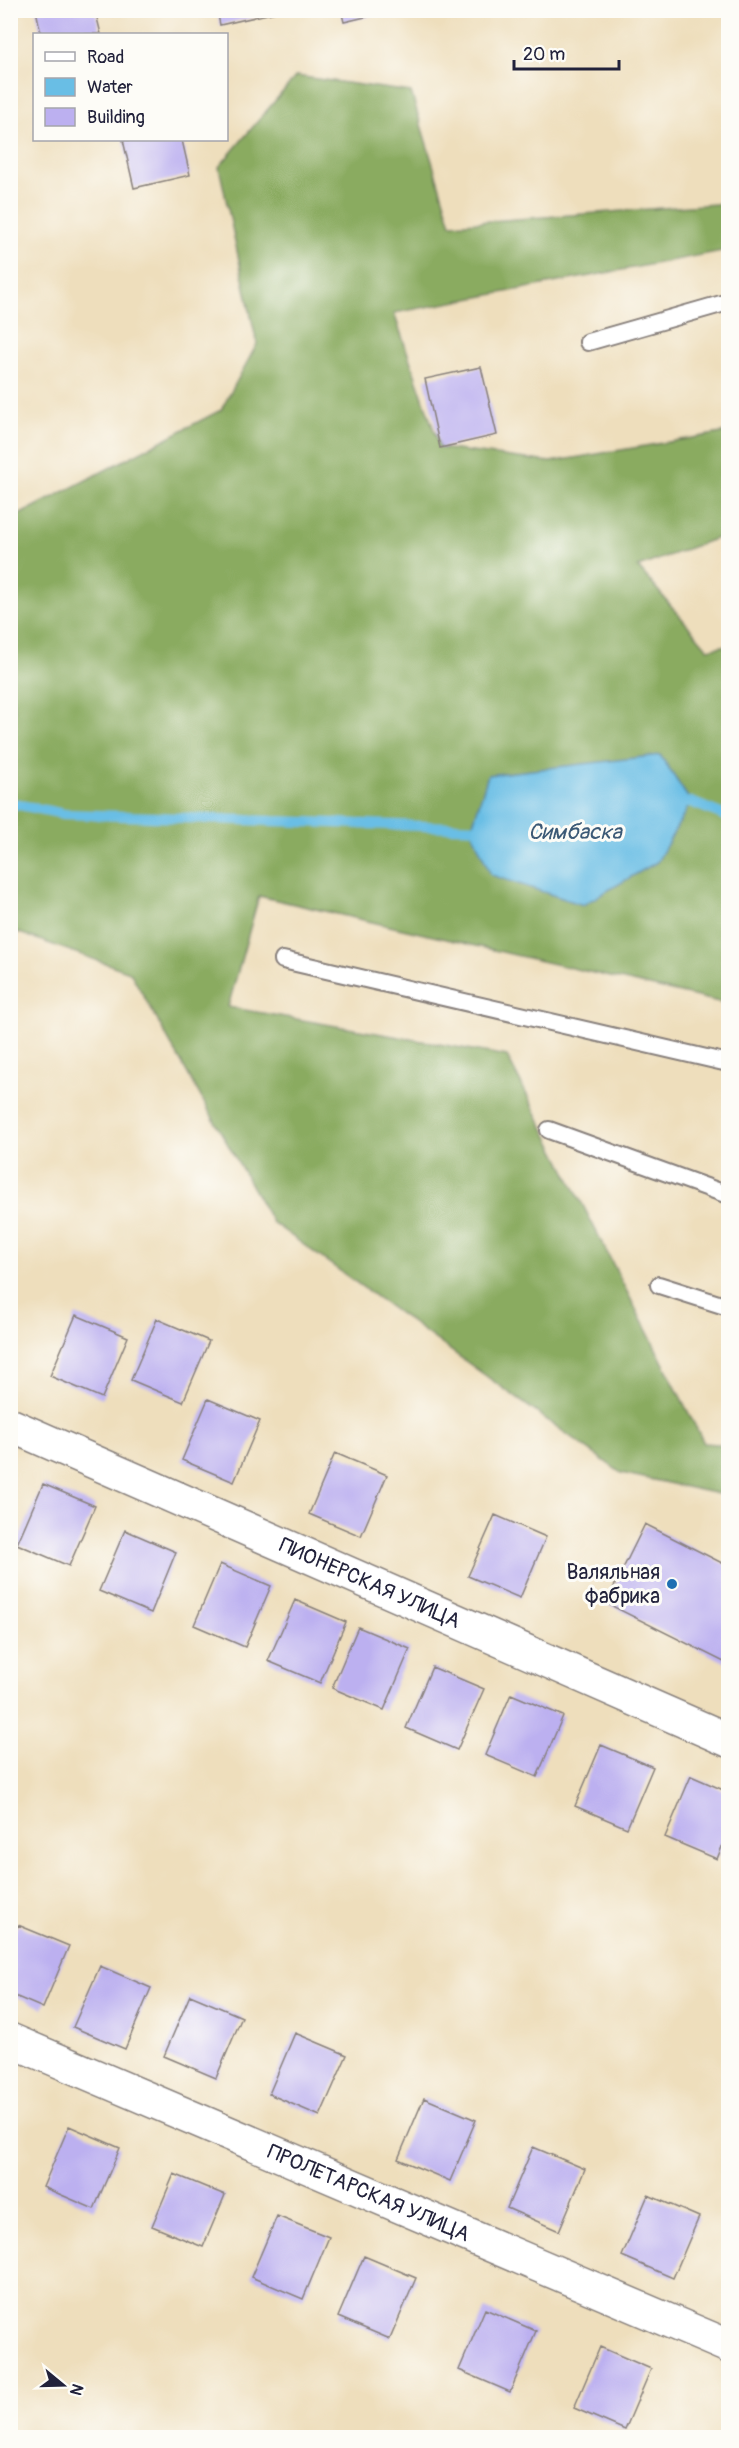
<svg xmlns="http://www.w3.org/2000/svg" width="739" height="2448" viewBox="0 0 739 2448" font-family="Pangolin,sans-serif">
	<rect width="100%" height="100%" fill="#fdfcf7"/>
	<filter id="ink" filterUnits="userSpaceOnUse"><feTurbulence type="fractalNoise" baseFrequency=".0167" numOctaves="2"/><feDisplacementMap in="SourceGraphic" scale="12" xChannelSelector="R" yChannelSelector="G"/><feConvolveMatrix kernelMatrix="1 2 1 2 8 2 1 2 1" color-interpolation-filters="sRGB"/></filter>
	<filter id="wash" filterUnits="userSpaceOnUse"><feTurbulence type="fractalNoise" baseFrequency=".008" numOctaves="4" result="noise"/><feDisplacementMap in="SourceGraphic" scale="24" xChannelSelector="R" yChannelSelector="G"/><feGaussianBlur stdDeviation="1.35" result="paint"/><feColorMatrix in="noise" values="0 0 0 0 0 0 0 0 0 0 0 0 0 0 0 0 0 1.4 0 .05"/><feComposite in="paint" operator="in"/></filter>
	<g filter="url(#wash)">
		<rect width="100%" height="100%" fill="#eedebc"/>
		<path fill="#8aab60" stroke="#56664e" stroke-width="1.5" d="M296,76l115,16 40,132 277,-21v47l-334,63 46,135 110,14 178,-30v102l-90,33 70,82 20,-4v359l-469,-108 -31,111 279,49 197,387 24,2v51l-107,-23 -349,-251 -142,-250 -119,-42 -1,-201 5,-19 -5,-21 1,-170 210,-109 36,-66 -38,-177z"/>
		<path fill="#69bee5" stroke="#467090" stroke-width="1.5" d="M660,755l31,47 -34,60 -74,43 -92,-30 -20,-45 17,-55z"/>
		<g fill="none" stroke-linecap="round" stroke-linejoin="round">
			<path stroke="#69bee5" stroke-width="10" d="M10,803l54,11 419,14
				M677,804l14,-2 37,15"/>
		</g>
		<g id="blocks">
			<path fill="#bcb0f0" d="M36,10h59l6,24h-60z
				M217,10h64v1l-61,14z
				M341,10h50v1l-47,11z
				M123,140h59l8,35 -56,13z
				M481,367l16,68 -57,13 -15,-69z
				M10,1279l7,3 -6,16h-1z
				M76,1315l52,22 -26,61 -52,-22z
				M157,1319l52,22 -26,61 -52,-22z
				M208,1399l52,22 -26,61 -52,-22z
				M335,1453l52,22 -26,61 -52,-22z
				M43,1484l52,22 -26,60 -52,-22z
				M495,1515l51,22 -26,61 -52,-22z
				M645,1524l83,42v98l-122,-61z
				M125,1530l51,22 -25,61 -52,-22z
				M220,1564l51,22 -26,61 -51,-22z
				M295,1600l51,22 -26,61 -52,-22z
				M358,1627l52,22 -26,61 -52,-22z
				M432,1667l52,22 -27,61 -51,-22z
				M511,1694l52,22 -26,61 -52,-22z
				M601,1745l52,22 -26,61 -52,-22z
				M691,1776l37,16v40l-11,27 -52,-22z
				M18,1925l51,21 -26,62 -33,-14v-52z
				M100,1966l51,22 -26,61 -52,-22z
				M190,1995l52,22 -26,61 -52,-22z
				M295,2033l52,22 -27,61 -51,-22z
				M424,2098l52,22 -26,61 -52,-22z
				M69,2126l51,22 -26,61 -51,-22z
				M533,2147l52,22 -26,62 -52,-23z
				M174,2174l51,21 -22,52 -51,-21z
				M648,2195l51,22 -26,61 -51,-22z
				M277,2216l52,21 -26,62 -52,-22z
				M364,2256l52,22 -26,61 -52,-22z
				M485,2309l51,22 -26,61 -51,-22z
				M600,2347l51,22 -26,61 -51,-22z"/>
		</g>
	</g>
	<g filter="url(#ink)">
		<use href="#blocks" fill-opacity="0" stroke="#88807c" stroke-width="1.5"/>
		<g fill="none" stroke-linecap="round" stroke-linejoin="round">
			<defs>
				<path id="service" d="M588,342l140,-40
					M283,960l445,103
					M549,1130l179,65
					M659,1285l69,22"/>
				<g id="minor">
					<path id="s1" d="M10,1425l718,315"/>
					<path id="s2" d="M10,2040l718,306"/>
				</g>
			</defs>
			<use href="#service" stroke="#88807c" stroke-width="20"/>
			<use href="#minor" stroke="#88807c" stroke-width="36"/>
			<use href="#service" stroke="#fff" stroke-width="16"/>
			<use href="#minor" stroke="#fff" stroke-width="33"/>
		</g>
	</g>
	<circle fill="#1f6fb2" stroke="#fdfcf7" stroke-width="2" cx="672" cy="1584" r="6"/>
	<g text-anchor="middle" dominant-baseline="central" stroke-width="6" stroke-linejoin="round" paint-order="stroke">
		<g font-size="21" fill="#22223b" stroke="#fdfcf7" text-anchor="end">
			<text x="660" y="1572">Валяльная<tspan x="660" dy="24">фабрика</tspan></text>
		</g>
		<g font-size="21" fill="#22223b" stroke="#fdfcf7">
			<text stroke="none"><textPath href="#s1" startOffset="393">ПИОНЕРСКАЯ УЛИЦА</textPath></text>
			<text stroke="none"><textPath href="#s2" startOffset="390">ПРОЛЕТАРСКАЯ УЛИЦА</textPath></text>
		</g>
		<g font-size="22" font-style="italic" fill="#3b5976" stroke="#fdfcf7">
			<text x="575" y="832">Симбаска</text>
		</g>
	</g>
	<rect width="739" height="2448" fill="none" stroke="#fdfcf7" stroke-width="36"/>
	<rect x="33" y="33" width="195" height="108" fill="#fdfcf7" stroke="#a5a5ac" stroke-width="1.5"/>
	<rect x="45" y="52" width="30" height="9" fill="#ffffff" stroke="#a5a5ac" stroke-width="1.5"/>
	<text x="87" y="63" font-size="18" fill="#22223b">Road</text>
	<rect x="45" y="78" width="30" height="18" fill="#69bee5" stroke="#a5a5ac" stroke-width="1.5"/>
	<text x="87" y="93" font-size="18" fill="#22223b">Water</text>
	<rect x="45" y="108" width="30" height="18" fill="#bcb0f0" stroke="#a5a5ac" stroke-width="1.5"/>
	<text x="87" y="123" font-size="18" fill="#22223b">Building</text>
	<g transform="translate(63 2385) rotate(109)" stroke="#fdfcf7" stroke-width="4.5" paint-order="stroke">
	<path d="M0-4.5L10 22L0 15L-10 22Z" fill="#22223b"/>
	<text y="-9" font-size="16" font-weight="bold" text-anchor="middle" fill="#22223b">N</text>
	</g>
	<path d="M514 60v9h105v-9" fill="none" stroke="#22223b" stroke-width="3"/>
	<text x="523" y="60" font-size="18" fill="#22223b" stroke="#fdfcf7" stroke-width="4.5" paint-order="stroke">20 m</text>
</svg>
